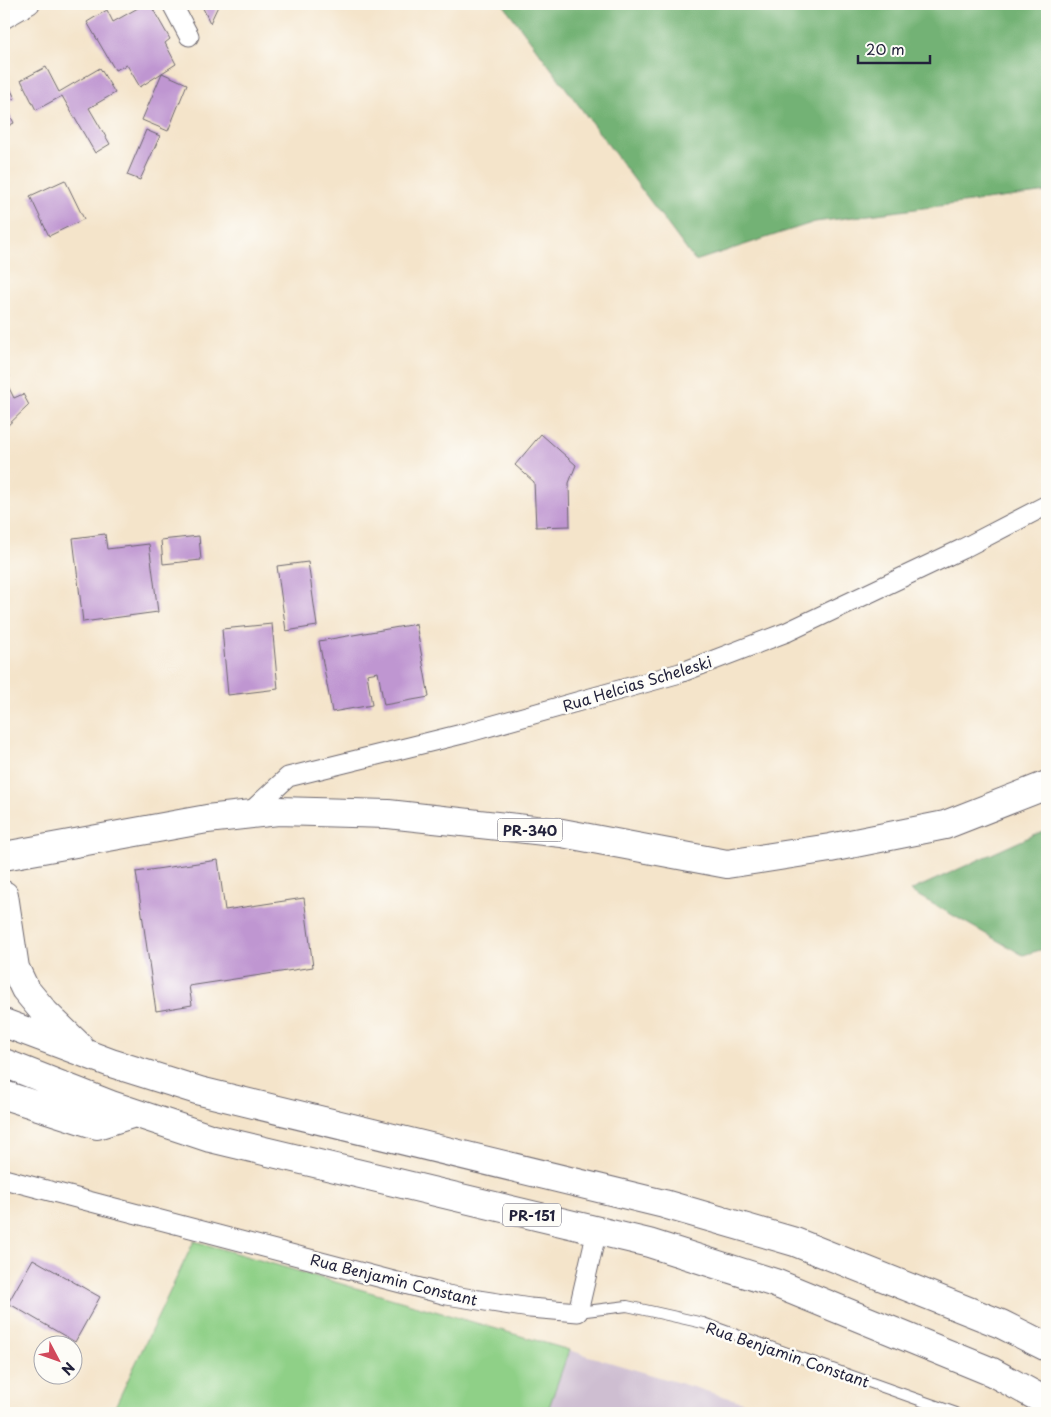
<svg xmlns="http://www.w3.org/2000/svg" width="1051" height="1417" viewBox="0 0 1051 1417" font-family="'Playpen Sans',sans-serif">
	<rect width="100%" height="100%" fill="#fdfcf7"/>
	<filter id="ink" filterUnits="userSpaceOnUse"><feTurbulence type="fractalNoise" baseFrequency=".02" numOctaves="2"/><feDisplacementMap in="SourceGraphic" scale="10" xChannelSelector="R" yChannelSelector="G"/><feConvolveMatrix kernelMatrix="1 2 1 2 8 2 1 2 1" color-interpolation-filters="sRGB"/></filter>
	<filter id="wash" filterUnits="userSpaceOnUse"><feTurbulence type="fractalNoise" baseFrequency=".0096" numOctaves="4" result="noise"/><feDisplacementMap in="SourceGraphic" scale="20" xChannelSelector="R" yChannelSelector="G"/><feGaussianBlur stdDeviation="1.12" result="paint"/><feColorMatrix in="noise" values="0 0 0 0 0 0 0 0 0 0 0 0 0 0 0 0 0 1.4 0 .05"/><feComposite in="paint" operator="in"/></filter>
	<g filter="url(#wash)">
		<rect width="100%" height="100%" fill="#f4e4ca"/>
		<path fill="#cebed1" d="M569,1350l211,63h-233z"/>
		<path fill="#8fd087" stroke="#587961" d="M194,1241l375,109 -22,63h-435z"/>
		<path fill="#73b274" stroke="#4a6a58" d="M503,4h544v188l-232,30 -120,39z
			M1047,829v119l-24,7 -113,-64z"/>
		<g id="blocks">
			<path fill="#bf96d1" d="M145,4h5l20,35 -5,4 11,21 -36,23 -13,-22 -12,5 -28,-48 20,-12 6,12z
				M201,4h18l-9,19z
				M46,67l13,25 41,-24 15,25 -26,15 21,36 -15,9 -33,-57 -26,14 -15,-30z
				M162,73l25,11 -19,47 -26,-11z
				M4,77l11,21 -11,5z
				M4,103l10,20 -10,5z
				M146,130l14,6 -20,44 -13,-5z
				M65,180l19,39 -35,17 -19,-40z
				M4,365l6,12 -6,3z
				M7,384l7,14 9,-4 6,11 -25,24v-43z
				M541,434l35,31 -7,18 1,43 -34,1 -2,-45 -19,-17z
				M105,534l2,15 42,-5 9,68 -75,10 -10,-84z
				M199,536l2,24 -38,4 -2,-24z
				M308,562l9,64 -31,5 -9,-65z
				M272,624l6,65 -50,6 -6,-66z
				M416,624l13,73 -45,8 -6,-33 -11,2 5,31 -40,7 -13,-71z
				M218,860l7,50 79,-12 9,69 -124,19 3,19 -36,6 -20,-139z
				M33,1259l67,38 -25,45 -67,-39z"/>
		</g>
	</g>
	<g filter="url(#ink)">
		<use href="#blocks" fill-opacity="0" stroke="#6c666d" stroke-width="1"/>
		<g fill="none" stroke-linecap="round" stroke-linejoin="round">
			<defs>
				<path id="service" d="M578,1312l49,-6 76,17 253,90"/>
				<path id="minor" d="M172,4l17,32
					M4,19l26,-15
					M247,815l41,-38 178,-44 214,-60 107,-41 175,-83 85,-44
					M4,1179l443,116 83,13 48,4 19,-82"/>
				<path id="primary" d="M4,856l203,-37 71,-8 110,3 174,19 165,31 103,-16 115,-23 102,-40"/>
				<path id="motorway" d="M4,895l11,73 10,21 20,24 34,33
					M4,1023l107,40 89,28 464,113 131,38 206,82 46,23
					M4,1063l107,42 99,33 439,105 126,40 217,89 55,30
					M4,1095l93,30 38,-12"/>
			</defs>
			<use href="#service" stroke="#6c666d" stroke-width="12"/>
			<use href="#minor" stroke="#6c666d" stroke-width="21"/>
			<use href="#primary" stroke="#6c666d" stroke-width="30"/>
			<use href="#motorway" stroke="#6c666d" stroke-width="30"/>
			<use href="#service" stroke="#fff" stroke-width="10"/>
			<use href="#minor" stroke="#fff" stroke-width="19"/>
			<use href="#primary" stroke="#fff" stroke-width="28"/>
			<use href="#motorway" stroke="#fff" stroke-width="28"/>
		</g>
	</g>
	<g text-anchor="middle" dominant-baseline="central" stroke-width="5" stroke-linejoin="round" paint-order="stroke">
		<g fill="#fdfcf7" stroke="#646373" stroke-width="1">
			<rect x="497.5" y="818.5" width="65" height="23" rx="4"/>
			<rect x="503" y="1203.5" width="58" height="23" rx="4"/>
		</g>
		<g font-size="14" font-weight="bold" fill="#22223b">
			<text x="530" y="830">PR-340</text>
			<text x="532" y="1215">PR-151</text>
		</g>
		<g font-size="15" fill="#22223b" stroke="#fdfcf7">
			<text transform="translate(637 683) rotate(-17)">Rua Helcias Scheleski</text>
			<text transform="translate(394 1279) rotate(14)">Rua Benjamin Constant</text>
			<text transform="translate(788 1354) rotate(19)">Rua Benjamin Constant</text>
		</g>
	</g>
	<rect width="1051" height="1417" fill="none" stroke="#fdfcf7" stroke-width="20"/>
	<g transform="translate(58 1360) rotate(131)"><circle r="24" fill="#fdfcf7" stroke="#a5a5ac"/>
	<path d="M0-4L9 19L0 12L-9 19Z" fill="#d1495b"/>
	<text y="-8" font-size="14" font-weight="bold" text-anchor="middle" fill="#22223b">N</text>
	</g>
	<path d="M858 55v8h72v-8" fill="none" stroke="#22223b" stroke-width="2.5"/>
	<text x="866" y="55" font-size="15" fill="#22223b" stroke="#fdfcf7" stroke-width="4" paint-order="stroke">20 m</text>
</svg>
